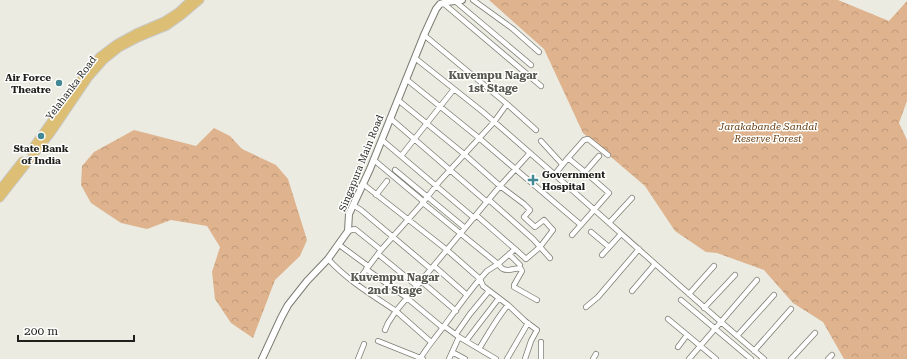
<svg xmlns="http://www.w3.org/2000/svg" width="907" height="359" viewBox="0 0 907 359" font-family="'Roboto Serif',serif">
	<defs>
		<pattern id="forest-crowns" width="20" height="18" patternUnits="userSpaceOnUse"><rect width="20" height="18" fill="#deb38e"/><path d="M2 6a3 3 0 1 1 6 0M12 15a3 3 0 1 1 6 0" fill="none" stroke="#be9a7a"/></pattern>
	</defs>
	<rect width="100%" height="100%" fill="#ebebe1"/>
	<path fill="url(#forest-crowns)" d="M489,0h349l51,21 18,-20v100l-8,22 8,17v219h-63l-21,-37 -30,-19 -29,-33 -47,-17 -11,-1 -31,-21 -30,-45 -62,-53 -39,-84z
		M214,128l16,8 12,13 34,16 12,14 19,61 -7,16 -25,24 -22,58 -22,-15 -16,-24 -3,-27 8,-25 -13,-21 -36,-6 -24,9 -26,-6 -30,-20 -10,-18 1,-19 12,-14 40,-22 62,16z"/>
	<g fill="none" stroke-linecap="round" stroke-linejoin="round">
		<defs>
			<path id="street" d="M473,0l40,29 26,23
				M455,1l76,64
				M443,3l98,83
				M415,58l68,54 47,41
				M406,79l73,59 102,87
				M398,100l66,54 36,32 24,18 6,6 -6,7 11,10 9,-7 9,10 -13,17 -14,12 -11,-10
				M507,104l29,26
				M390,118l97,84
				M382,140l92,78
				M541,141l21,23
				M401,156l53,-67
				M374,160l50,42
				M395,170l70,58
				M585,172l-17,-14 16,-18 4,-1 20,16
				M555,174l13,-16
				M363,184l84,66 33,29 7,-8 11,-7 -75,-61
				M376,195l11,-14
				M489,200l44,39 17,19
				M353,205l8,5 70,59
				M476,215l39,34 -17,15c1,1 3,4 5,5 6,3 12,-2 18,0l1,2 -8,14v2l23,13
				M609,223l23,-25
				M348,231l7,-2 26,21
				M591,232l18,15
				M572,235l37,-42 -24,-21 14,-16
				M338,244l30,22
				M378,254l39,32
				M509,254l11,11
				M602,255l19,-21
				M328,259c19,21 44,36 68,52l104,-125 30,-33c78,68 155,139 234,206
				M434,266l33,29
				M366,269l41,29 36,30
				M421,281l35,30
				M356,283l25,-33 40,-45 18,-23 55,-60 13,-18 -83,-69
				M632,291l23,-27
				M689,294l25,-28
				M681,300l70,59
				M586,307l12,-10 41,-48
				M704,308l31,-33
				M668,319l48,40
				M444,326l15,11 37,22
				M385,330l3,-7 8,-12 35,31
				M456,334l14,-20 19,-23
				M737,336l37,-41
				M378,341l45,18
				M466,341l33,-43
				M541,342v17
				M678,347l9,-12
				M479,349c9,-15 18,-31 29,-44
				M754,351l37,-42
				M452,352l13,7
				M358,359l6,-15
				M420,359c7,-12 16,-22 24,-33 12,-16 23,-32 36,-47l3,7 25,19 17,16 12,9 -6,11 -6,18
				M449,359l10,-22
				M507,359l21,-36
				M593,359l3,-5
				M689,359l68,-79
				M791,359l24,-26
				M828,359l4,-4"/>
			<path id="secondary" d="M262,359l19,-41 7,-13 19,-24 21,-22 20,-28 1,-17 21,-45 54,-134 12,-26 4,-5 7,-2 15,-2"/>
			<path id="primary" d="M30,151l55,-77 15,-18 16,-12 20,-11 28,-12 14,-9 13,-12
				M0,189l22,-28
				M0,198l51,-65 38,-56 15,-17 15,-12 19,-10 29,-12 14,-10 19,-16"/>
		</defs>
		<use href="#street" stroke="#7c7c74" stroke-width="6"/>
		<use href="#secondary" stroke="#7c7c74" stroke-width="8"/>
		<use href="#primary" stroke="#c9c9c9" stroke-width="9"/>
		<use href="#street" stroke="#fff" stroke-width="4.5"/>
		<use href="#secondary" stroke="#fff" stroke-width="6"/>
		<use href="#primary" stroke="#dcbf75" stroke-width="7"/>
	</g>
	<g fill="#438895" stroke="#fffffe" stroke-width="1.5">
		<circle cx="59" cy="83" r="4"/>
		<circle cx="41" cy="136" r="4"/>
		<path d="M531 174h4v4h4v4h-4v4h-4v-4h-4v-4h4z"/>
	</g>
	<g text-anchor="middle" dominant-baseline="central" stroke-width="3" stroke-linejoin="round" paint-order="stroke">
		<g font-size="10" font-weight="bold" fill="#1f1f1c" stroke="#fffffe" text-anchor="end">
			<text x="51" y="77">Air Force<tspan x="51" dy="12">Theatre</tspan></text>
			<text x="41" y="148" text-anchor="middle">State Bank<tspan x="41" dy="12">of India</tspan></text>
			<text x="542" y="174" text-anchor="start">Government<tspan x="542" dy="12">Hospital</tspan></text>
		</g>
		<g font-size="10" fill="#1f1f1c" stroke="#fffffe">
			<text transform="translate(71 88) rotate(-53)">Yelahanka Road</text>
			<text transform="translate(361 163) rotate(-68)">Singapura Main Road</text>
		</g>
		<g font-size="10" font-style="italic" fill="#673d13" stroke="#fffffe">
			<text x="768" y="126">Jarakabande Sandal<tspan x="768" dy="12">Reserve Forest</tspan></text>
		</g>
		<g font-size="11" font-weight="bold" fill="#585850" stroke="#fffffe">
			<text x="493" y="75">Kuvempu Nagar<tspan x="493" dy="13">1st Stage</tspan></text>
			<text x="395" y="277">Kuvempu Nagar<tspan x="395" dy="13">2nd Stage</tspan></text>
		</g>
	</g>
	<path d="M18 335v6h116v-6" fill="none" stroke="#1f1f1c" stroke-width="2"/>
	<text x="24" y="335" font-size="12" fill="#1f1f1c" stroke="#fffffe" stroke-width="3" paint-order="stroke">200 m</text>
</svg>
